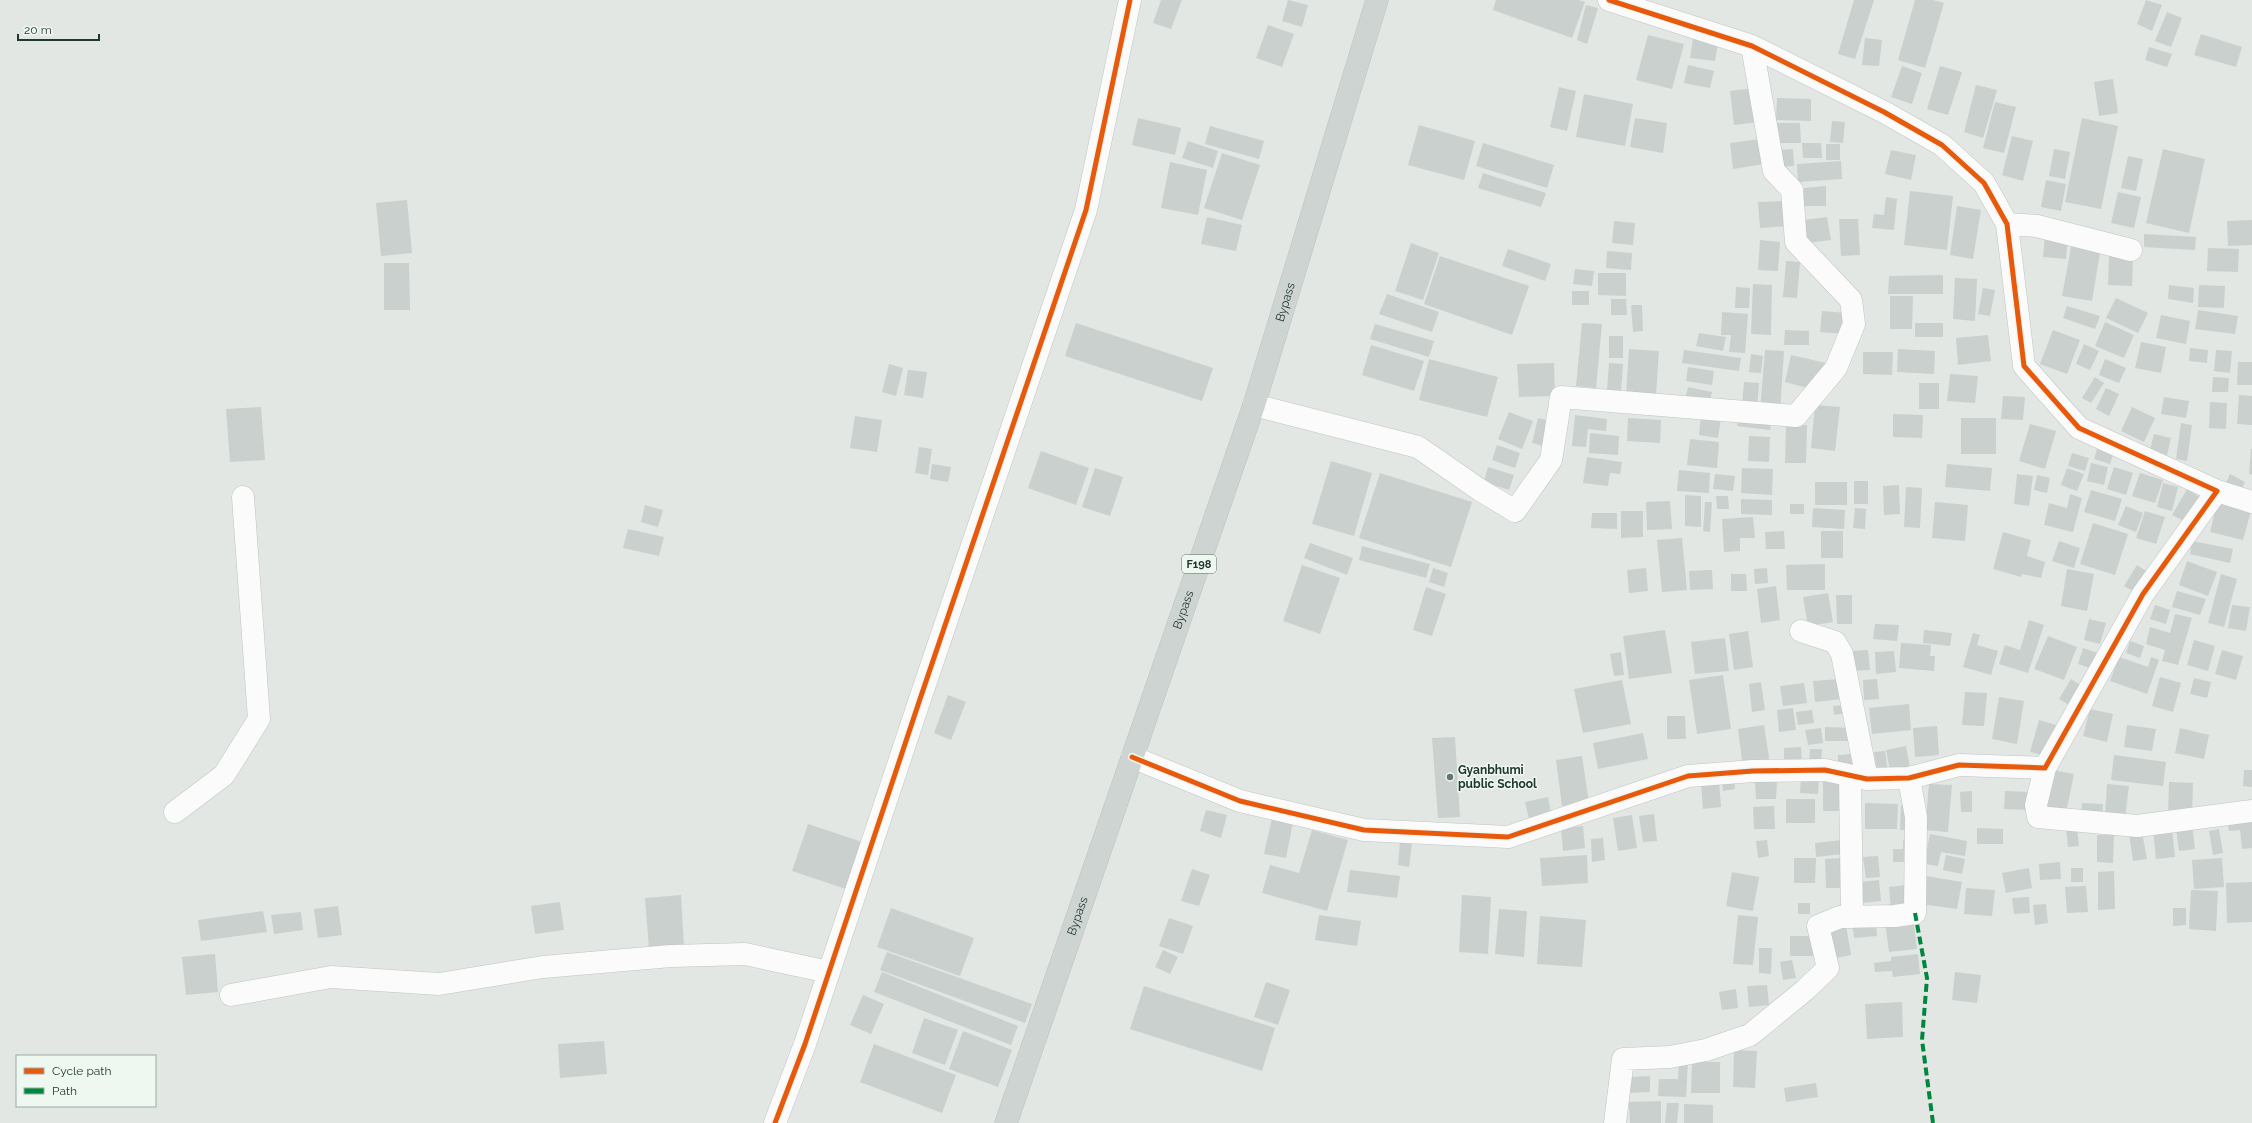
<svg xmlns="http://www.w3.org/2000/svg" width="2252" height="1123" viewBox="0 0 2252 1123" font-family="Raleway,sans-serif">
	<rect width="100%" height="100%" fill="#e2e7e4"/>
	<path fill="#cad0cd" d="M1161,0h21l-11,29 -18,-6z
		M1288,0l20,5 -6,22 -20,-6z
		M1496,0h83l6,2 -13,36 -79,-28z
		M1854,0h20l-19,59 -17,-5z
		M1915,0h18l11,3 -19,65 -27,-8z
		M2146,0l16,5 -10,26 -15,-7z
		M1586,5l12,3 -11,36 -10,-4z
		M2167,12l15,6 -11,29 -16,-6z
		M1268,25l26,9 -12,33 -26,-9z
		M2201,34l41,13 -6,20 -42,-12z
		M1648,35l36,9 -12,45 -36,-9z
		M1693,38l25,4 -3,19 -25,-3z
		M1865,38l17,2 -3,26 -17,-1z
		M2149,47l23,7 -5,13 -22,-7z
		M1688,65l26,6 -4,17 -26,-5z
		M1902,66l20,7 -10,31 -21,-7z
		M1940,66l22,6 -14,43 -21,-6z
		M2113,79l5,34 -19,3 -5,-34z
		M1976,85l21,5 -14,48 -19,-6z
		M1559,87l17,4 -9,40 -17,-4z
		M1754,88l5,34 -25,3 -4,-34z
		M1584,94l49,10 -8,42 -49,-9z
		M1777,98l34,1v22l-35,-1z
		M1995,102l21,5 -12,46 -21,-5z
		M1138,118l43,10 -6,27 -43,-10z
		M1635,118l32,5 -4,30 -33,-6z
		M2082,118l36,8 -17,83 -36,-7z
		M1832,121l13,1 -2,21 -13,-1z
		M1774,123h26l1,20h-26z
		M1419,125l56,16 -11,39 -56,-15z
		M1210,126l54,15 -5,18 -54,-15z
		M2012,136l21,5 -10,40 -21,-6z
		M1760,139l4,25 -31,5 -3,-26z
		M1188,141l30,10 -5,17 -31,-10z
		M1483,143l71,22 -7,23 -71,-22z
		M1802,143h19l1,15h-19z
		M1826,144h14v16h-14z
		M1793,149l1,17 -15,1 -1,-17z
		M2054,149l16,3 -5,27 -16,-3z
		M2163,149l42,10 -16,74 -43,-10z
		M1891,150l25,5 -5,25 -26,-6z
		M1222,153l38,12 -18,55 -38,-12z
		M2128,156l15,3 -7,32 -15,-3z
		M1841,161l1,18 -44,3 -1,-18z
		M1170,162l37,8 -9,45 -37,-7z
		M1483,173l63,20 -5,14 -63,-19z
		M2046,180l20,4 -5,27 -20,-4z
		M1826,186v20h-22v-18z
		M1910,191l43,5 -6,54 -43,-5z
		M2118,192l23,5 -7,31 -23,-5z
		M1886,197l11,2 -3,31 -22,-2 2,-14 10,1z
		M407,200l5,53 -31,3 -5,-53z
		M1786,201l2,25 -28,2 -2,-26z
		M1957,206l24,4 -8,49 -23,-4z
		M1207,217l35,8 -6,26 -35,-7z
		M1827,217l4,23 -24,3 -3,-23z
		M1839,219h19l2,36 -19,1z
		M2252,220v25l-24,1 -1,-25z
		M1614,221l21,2 -2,22 -21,-2z
		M2144,234l52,3 -1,13 -51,-3z
		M2045,235l23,1 -2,23 -23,-2z
		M1760,240l20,2 -2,29 -20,-1z
		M2072,242l29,5 -9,54 -30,-5z
		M1411,243l28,10 -16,47 -28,-9z
		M2208,248l31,1 -1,23 -31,-1z
		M1508,249l43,15 -6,17 -43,-15z
		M1607,251l25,2 -1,17 -25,-2z
		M1440,256l89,30 -17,49 -88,-31z
		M2109,256l24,1 -1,29 -24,-1z
		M1786,261l14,1 -3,36 -14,-1z
		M384,263h25l1,47h-26z
		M1575,269l19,2 -2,15 -19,-2z
		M1598,273h28v23l-28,-1z
		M1943,275v19h-55l1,-18z
		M1955,278l22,1 -2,42 -22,-2z
		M1753,284l19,1 -1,50 -20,-1z
		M2169,285l25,3 -1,15 -25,-4z
		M2199,285l26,1 -1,22 -26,-1z
		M1736,287l14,1 -1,20h-14z
		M1983,288l12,2 -5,26 -12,-2z
		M1572,291h17v14h-17z
		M1387,294l52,18 -7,20 -53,-18z
		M1890,296h23l-1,33h-22z
		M2116,298l32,15 -10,20 -32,-15z
		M1611,299h15l1,16h-16z
		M1631,305h11l1,26 -10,1z
		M2067,306l33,10 -5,13 -32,-11z
		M2198,310l40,6 -3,18 -40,-5z
		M1822,311l25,2 -1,21 -26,-2z
		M1722,312l26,2 -3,39 -16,-1 2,-17h-10z
		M2161,315l29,6 -4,23 -30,-6z
		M2105,322l29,13 -10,23 -29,-12z
		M1076,323l137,45 -11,33 -137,-45z
		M1582,323l20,1 -6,64 -20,-2z
		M1915,323h28v14h-28z
		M1375,324l59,17 -5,16 -59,-18z
		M1785,330l24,1v14h-25z
		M2053,330l27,10 -13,34 -27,-10z
		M1699,333l27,4 -3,14 -27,-5z
		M1988,335l3,26 -33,4 -2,-27z
		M1609,336h14v22h-14z
		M2141,342l25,5 -5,26 -26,-5z
		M2084,344l15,7 -9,19 -14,-6z
		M1371,345l53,16 -10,30 -52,-16z
		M2190,348l18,2 -1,13 -18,-2z
		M1629,349l30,2 -3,44 -30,-1z
		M1898,349l37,2 -1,23 -37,-2z
		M1684,350l57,8 -2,13 -57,-8z
		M1765,350l19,1 -4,61 -20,-1z
		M2216,350l16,1 -2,22 -16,-2z
		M1863,352h30l-1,23 -29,-1z
		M1751,354l12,2 -2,17 -12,-1z
		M1791,355l35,8 -7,28 -34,-9z
		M1429,359l69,18 -11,40 -68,-17z
		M2105,359l21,9 -7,15 -20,-8z
		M2238,362h14v23h-15z
		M1554,363l1,33 -36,1 -2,-33z
		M1609,363l14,1 -2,27 -14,-1z
		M889,364l14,4 -7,28 -14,-4z
		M1688,367l26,4 -2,14 -26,-4z
		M908,370l19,2 -4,26 -19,-3z
		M1950,374l28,2 -3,27 -28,-2z
		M2095,377l9,6 -13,20 -9,-5z
		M2213,377l16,1 -1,14h-16z
		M1744,382l15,1 -2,25 -15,-1z
		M1919,383h20v26h-20z
		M1688,387l24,5 -3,12 -24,-5z
		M2106,388l13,6 -10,22 -13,-7z
		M2239,395l13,1v29l-15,-1z
		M2003,396l22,1 -2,23 -22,-1z
		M2164,397l25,4 -3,17 -25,-4z
		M2210,402l17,1 -1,26 -17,-1z
		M1815,405l25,2 -5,44 -24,-3z
		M261,407l4,53 -35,2 -4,-53z
		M2132,407l23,11 -11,24 -23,-11z
		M1509,412l24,9 -11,28 -24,-10z
		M1893,414l30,1 -1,23 -29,-1z
		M1575,415l32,4 -1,12 -18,-2 -2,18 -14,-1z
		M1701,415l20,3 -3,20 -19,-3z
		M1739,415l33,4 -2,11 -33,-4z
		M855,416l27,4 -5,32 -27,-4z
		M1538,418l16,4 -7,25 -15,-4z
		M1628,418l33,2 -1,23 -33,-2z
		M1961,418h35v36h-35z
		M2181,423l11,2 -5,36 -11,-2z
		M2030,424l26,7 -11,38 -26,-8z
		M1786,425h21l-1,38h-21z
		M1590,433l29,3 -1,19 -29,-2z
		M2154,434l17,4 -4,17 -17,-5z
		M1749,436l21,1 -1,25 -21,-1z
		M1690,439l29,3 -2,26 -30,-3z
		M1497,445l23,8 -5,15 -23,-8z
		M2098,446l16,6 -4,12 -16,-5z
		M919,447l13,2 -4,26 -13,-2z
		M2251,449h1v26l-3,-1z
		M1041,451l48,17 -13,37 -48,-17z
		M2072,453l17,5 -4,13 -17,-5z
		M1587,457l35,5 -2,12 -10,-1 -2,13 -25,-3z
		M1331,461l41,12 -18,63 -42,-12z
		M2091,463l17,4 -4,18 -17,-4z
		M932,464l19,3 -3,15 -18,-3z
		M1947,464l45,4 -2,23 -45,-4z
		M1488,467l26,8 -5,15 -25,-8z
		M2114,467l19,6 -7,22 -19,-6z
		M1095,468l28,9 -13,39 -28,-9z
		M1742,468l31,1 -1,26 -31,-2z
		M2067,468l17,6 -7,17 -16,-6z
		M1679,470l31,3 -1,20 -32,-2z
		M1380,473l92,29 -21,65 -92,-29z
		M2140,473l23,7 -8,23 -23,-7z
		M1715,474l20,2 -2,15 -20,-2z
		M2017,474l16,2 -4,30 -15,-2z
		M2230,474l15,8 -5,10 -15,-7z
		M2037,475l13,3 -3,15 -13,-3z
		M1854,481h14v23h-14z
		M1815,482h32v23h-32z
		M2163,483l15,4 -6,24 -15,-4z
		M1899,485l1,29 -16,1 -1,-29z
		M1906,487l16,1 -2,40 -16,-1z
		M2187,489l14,9 -15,24 -14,-7z
		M2091,490l31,9 -7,22 -31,-9z
		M2070,494l12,4 -9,34 -29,-7 5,-22 18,5z
		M1685,495l16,1v31l-16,-1z
		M1716,496h12l1,13h-12z
		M1741,499l31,1v15l-31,-1z
		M1670,501l2,28 -25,1 -1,-28z
		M1705,502h7l-2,30 -7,-1z
		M1935,502l33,3 -3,36 -33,-3z
		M2217,503l34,8 -8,29 -33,-8z
		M1790,504h14v10h-14z
		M645,505l18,5 -5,17 -17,-5z
		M2126,506l17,7 -7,19 -18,-7z
		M1813,508l32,2 -1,19 -32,-2z
		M1855,508l11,1 -1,20 -12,-1z
		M1621,511h22v26l-22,1z
		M2145,511l20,6 -9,27 -20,-6z
		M1592,513h25v16l-26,-1z
		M1753,517l2,21h-15v13l-16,1 -2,-33z
		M2093,523l35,11 -13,41 -35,-11z
		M628,529l36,8 -5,19 -36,-8z
		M1784,531l1,18h-19l-1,-17z
		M1821,531h22v27h-22z
		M2003,532l28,8 -4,16 18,6 -4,16 -19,-4 -1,3 -28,-8z
		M1682,538l5,52 -25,2 -5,-52z
		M2059,541l21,7 -6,20 -22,-7z
		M2192,541l41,8 -3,14 -40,-9z
		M1310,543l43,15 -6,17 -43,-17z
		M1362,546l68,18 -4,14 -67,-18z
		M2187,561l30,11 -9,24 -29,-11z
		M1825,564v26h-38l-1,-25z
		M1302,565l38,13 -20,56 -37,-13z
		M2137,565l14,9 -13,20 -14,-8z
		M1433,568l15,5 -4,14 -15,-5z
		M1646,568l2,23 -19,2 -2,-23z
		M1767,568l1,15 -13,1 -1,-15z
		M2067,569l27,5 -7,37 -26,-5z
		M1712,570l1,19 -23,1 -1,-19z
		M1731,574h15l1,17h-16z
		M2221,574l16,5 -13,48 -16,-4z
		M1776,586l4,34 -19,3 -4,-34z
		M1426,587l20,7 -14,42 -19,-6z
		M2177,591l29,8 -6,16 -28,-8z
		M1828,593l5,29 -25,4 -5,-29z
		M1836,595h16v29h-15z
		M2155,605l15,5 -4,14 -16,-5z
		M2232,605l18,2 -4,24 -18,-3z
		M2175,614l17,4 -14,47 -16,-4 3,-11 -19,-6 4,-17 20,6z
		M2089,619l17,4 -6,21 -16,-4z
		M2029,620l15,5 -16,48 -29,-9 6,-19 15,5z
		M1875,624l24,1 -2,16 -24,-2z
		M1665,630l7,43 -43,6 -6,-43z
		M1924,630l28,3 -2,13 -27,-3z
		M1748,631l5,36 -19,3 -5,-36z
		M1973,633l7,2 -3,10 21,6 -7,24 -28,-8z
		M2048,636l29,11 -13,33 -30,-11z
		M1725,638l4,33 -34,3 -4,-32z
		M2194,640l21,6 -7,25 -21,-6z
		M2130,641l14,5 -4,12 -14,-5z
		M1901,643l30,2 -1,11h5l-1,15 -35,-3z
		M2083,648l15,5 -5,16 -15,-5z
		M1868,650l2,20 -16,1 -2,-20z
		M2222,650l21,6 -7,24 -21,-6z
		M1894,651l2,21 -20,2 -1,-22z
		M1621,652l3,23 -10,1 -4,-22z
		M2119,657l29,10 3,-10 8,3 -12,34 -37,-13z
		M1723,675l8,54 -34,5 -8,-54z
		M2160,677l21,6 -8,29 -21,-6z
		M2194,678l17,4 -4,16 -17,-4z
		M1840,679l2,20 -27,3 -2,-21z
		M1877,679l2,20 -15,1 -1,-20z
		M2071,679l11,7 -11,20 -12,-7z
		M1622,680l9,44 -48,9 -9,-44z
		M1761,682l4,28 -13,2 -3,-28z
		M1804,683l3,20 -24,3 -3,-20z
		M1965,692l22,1 -3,33 -22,-1z
		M948,695l18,7 -15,38 -17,-7z
		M1999,697l25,4 -7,43 -25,-5z
		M1909,704l2,26 -39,4 -3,-26z
		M1847,705v8l-13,2 -1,-9z
		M1793,708l3,22 -17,2 -2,-22z
		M2090,709l23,5 -6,28 -24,-6z
		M1812,710l2,13 -16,2 -2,-13z
		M1667,716h18l1,23h-19z
		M2039,720l17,5 -10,31 -16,-4z
		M1764,725l6,39 -27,4 -5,-39z
		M2127,725l29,4 -4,22 -28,-4z
		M1937,726l2,29 -24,2 -2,-29z
		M1825,727l30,1v13h-30z
		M1821,728l2,15 -15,2 -3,-15z
		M2180,728l29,7 -5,24 -29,-6z
		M1643,733l5,26 -50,10 -5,-26z
		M1455,737l5,80 -22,1 -6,-80z
		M1906,746l4,22 -20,3 -4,-21z
		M1801,747l1,16h-18v-15z
		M1810,749h12l-1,18 -12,-1z
		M1885,751l3,21 -11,2 -3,-22z
		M1852,754v13h-14v-12z
		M2114,755l52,7 -3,24 -52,-6z
		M1582,756l7,47 -27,3 -6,-46z
		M2052,770l22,4 -8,39 -22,-5z
		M2244,770h8v17l-9,-1z
		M1734,774l1,15 -12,2 -2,-15z
		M1801,776l18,1 -1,17 -18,-1z
		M1755,780h22l-1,19h-20z
		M1823,780h19l1,31h-20z
		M1719,782l2,25 -18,2 -2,-26z
		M2169,782l24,1 -1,32h-24z
		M1929,784l23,1 -4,47 -23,-2z
		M2107,784l22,2 -4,32 -20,-2z
		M1972,791v21h-11l-1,-20z
		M2005,791l24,1 -1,18 -24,-1z
		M1548,797l3,17 -22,5 -4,-17z
		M1786,799h29v24h-29z
		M1865,803l33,1 -1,25h-32z
		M2082,803l21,1 -1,15 -21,-2z
		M1901,805h10v25h-11z
		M1774,806l1,23h-21l-1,-22z
		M1206,810l21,5 -6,23 -21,-7z
		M1654,814l3,27 -14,1 -4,-26z
		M1632,815l5,33 -19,3 -5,-33z
		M2252,817v31l-10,1 -2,-19 -11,1 -2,-12z
		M1272,818l21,4 -7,36 -22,-4z
		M808,824l54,18 -16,47 -54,-18z
		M2192,825l3,24 -16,2 -3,-23z
		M1583,826l2,22 -22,3 -2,-23z
		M2077,827l2,19 -11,1 -2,-19z
		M1977,828l26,1v15h-26z
		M2172,828l3,29 -19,2 -3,-29z
		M2219,829l4,24 -10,2 -4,-24z
		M1312,830l36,10 -21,71 -65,-18 8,-28 29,8z
		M2142,832l5,27 -14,2 -4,-27z
		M1930,834l37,7 -2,15 -24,-4 -3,14 -14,-2z
		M2097,835h17l-1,28 -16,-1z
		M1603,838l2,22 -13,2 -1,-23z
		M1767,840l2,16 -11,2 -2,-17z
		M1842,840l1,14 -27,3 -1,-14z
		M1903,840l8,1 -1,21h-17v-13h10z
		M1400,842l12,1 -3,24 -11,-2z
		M1587,855l1,28 -46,3 -2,-28z
		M1946,855l19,4 -3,15 -19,-4z
		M1878,856l2,21 -14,1 -3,-21z
		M1794,858h22l-1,25h-21z
		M1842,858l1,30h-17l-1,-29z
		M2222,858l2,29 -30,2 -2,-29z
		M2060,862l1,17 -21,1 -1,-16z
		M2029,868l3,20 -26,5 -4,-20z
		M2071,868h12v14h-12z
		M1192,869l18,6 -11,31 -18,-5z
		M1350,870l50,6 -3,22 -50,-6z
		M2114,871l1,38 -17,1v-38z
		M1732,872l27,5 -6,34 -27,-5z
		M1926,876l36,6 -5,27 -36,-5z
		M1879,880l2,21 -20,2 -2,-21z
		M2252,882v40l-25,1 -1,-40z
		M1907,885l1,22 -17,2 -2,-22z
		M2086,886l2,26 -21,1 -2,-26z
		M1966,888l29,2 -3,26 -28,-2z
		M2191,890l27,1 -2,40 -27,-2z
		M681,895l3,52 -35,2 -4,-51z
		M1462,895l29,2 -3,57 -29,-2z
		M2029,897l1,16 -16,1 -2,-16z
		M560,902l4,28 -29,4 -4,-28z
		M1798,903h12v11h-12z
		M2046,904l2,19 -13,2 -2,-20z
		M338,906l4,29 -24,3 -4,-29z
		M891,908l83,30 -14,38 -83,-29z
		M2173,908h13v17l-13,1z
		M1499,909l28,2 -3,46 -29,-3z
		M263,911l4,21 -66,9 -3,-21z
		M301,912l2,18 -29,4 -3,-19z
		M1319,915l42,6 -4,25 -42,-6z
		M1738,915l20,2 -5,48 -20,-1z
		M1540,916l46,4 -4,47 -45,-3z
		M1169,918l24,8 -10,28 -24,-8z
		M1913,918l4,31 -28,3 -4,-31z
		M1876,921l1,15 -23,2 -2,-16z
		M1846,925l5,30 -20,4 -5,-31z
		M1790,936h23v20h-23z
		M1759,948h13l-1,26 -12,-1z
		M1163,950l15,7 -8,17 -15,-7z
		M887,952l145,52 -7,19 -145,-53z
		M215,954l3,38 -32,3 -4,-38z
		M1918,954l2,20 -27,3 -1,-6 -17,1 -1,-9 17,-2v-4z
		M1792,960l4,18 -13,2 -3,-18z
		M882,972l136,54 -7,19 -137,-53z
		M1955,972l26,3 -4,28 -25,-3z
		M1266,982l24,8 -12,35 -24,-8z
		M1767,985l2,20 -20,2 -2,-21z
		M1144,986l131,42 -13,43 -132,-42z
		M1736,989l2,19 -16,2 -3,-18z
		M863,995l21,9 -13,30 -21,-9z
		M1902,1002l1,35 -36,2 -2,-35z
		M924,1018l34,12 -13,35 -33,-12z
		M963,1031l49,19 -14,37 -49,-18z
		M604,1041l3,33 -47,4 -2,-34z
		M874,1044l82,31 -14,38 -82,-31z
		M1734,1050l23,1 -2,37 -22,-1z
		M1679,1061h9l-2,36 -28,-1 1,-17h19z
		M1692,1062h28v31h-29z
		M1650,1076v16l-23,1v-16z
		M1816,1083l2,14 -32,5 -2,-14z
		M1661,1101v22h-31l-1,-21z
		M1667,1103h12l-2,20h-12z
		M1684,1104l29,1v18h-29z"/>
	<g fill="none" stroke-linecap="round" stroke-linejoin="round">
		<defs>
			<path id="street" d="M2007,224l30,2 94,24
				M1254,405l164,42 62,43 35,21 36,-51 10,-63 235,19 40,-48 18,-44 -3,-24 -55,-58 -4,-52 -18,-19 -22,-125
				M2217,491l35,11
				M1801,631l34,11 7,12 25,125
				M1132,757l108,44 124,29 144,7 180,-61 65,-5 72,-1 42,9 42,-1 50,-13 86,3 98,-174 74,-103 -138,-63 -55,-62 -17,-142 -23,-41 -42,-38 -58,-33 -132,-66 -143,-46
				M2045,768l-9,37 2,12 99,9 115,-15
				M1850,776l2,141
				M175,812l49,-37 35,-56 -16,-222
				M231,995l100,-18 108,7 104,-17 128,-11 74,-2 84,18
				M775,1123l30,-79 115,-345 166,-489 44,-210
				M1615,1123l8,-64 47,-2 36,-7 44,-15 55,-45 23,-22 -10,-42 22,-9 55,-1 20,-3 1,-96 -7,-39"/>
			<g id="primary">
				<path id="s1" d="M1006,1123l248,-718 123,-405"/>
			</g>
		</defs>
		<use href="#street" stroke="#bfc4c1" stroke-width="23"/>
		<use href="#primary" stroke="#bbc3c0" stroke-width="23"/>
		<use href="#street" stroke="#fbfbfb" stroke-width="22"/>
		<use href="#primary" stroke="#cdd4d1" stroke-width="22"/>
		<path stroke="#00873e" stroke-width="4" stroke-dasharray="8 4" stroke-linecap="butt" d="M1915,913l12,65 -5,62 11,83"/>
		<defs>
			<path id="cycleway" d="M1132,757l108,44 124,29 144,7 180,-61 65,-5 72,-1 42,9 42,-1 50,-13 86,3 98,-174 74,-103 -138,-63 -55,-62 -17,-142 -23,-41 -42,-38 -58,-33 -132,-66 -143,-46
				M775,1123l30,-79 115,-345 166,-489 44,-210"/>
		</defs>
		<use href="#cycleway" stroke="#eff7f1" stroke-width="8"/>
		<use href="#cycleway" stroke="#e8590c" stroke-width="5"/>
	</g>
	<circle fill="#64766e" stroke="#eff7f1" stroke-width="1.5" cx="1450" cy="777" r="4"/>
	<g text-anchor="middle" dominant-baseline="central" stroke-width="3" stroke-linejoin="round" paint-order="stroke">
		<rect fill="#eff7f1" stroke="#5e7269" stroke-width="1" x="1182" y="555" width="34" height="18" rx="3"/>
		<g font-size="11" font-weight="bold" fill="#20392f">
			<text x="1199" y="564">F198</text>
		</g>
		<g font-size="12" fill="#20392f" stroke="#eff7f1">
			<text stroke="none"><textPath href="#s1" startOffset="867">Bypass</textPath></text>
			<text stroke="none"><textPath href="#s1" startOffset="543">Bypass</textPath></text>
			<text stroke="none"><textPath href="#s1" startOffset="219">Bypass</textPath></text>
		</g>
		<g font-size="12" font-weight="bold" fill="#20392f" stroke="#eff7f1" text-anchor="start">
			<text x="1458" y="770">Gyanbhumi<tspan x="1458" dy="14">public School</tspan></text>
		</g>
	</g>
	<rect x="16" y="1055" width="140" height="52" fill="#eff7f1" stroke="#9caba3"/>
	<rect x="24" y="1068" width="20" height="6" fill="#e8590c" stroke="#9caba3"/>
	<text x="52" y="1075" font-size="12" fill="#20392f">Cycle path</text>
	<rect x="24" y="1088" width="20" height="6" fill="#00873e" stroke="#9caba3"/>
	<text x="52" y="1095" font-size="12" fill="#20392f">Path</text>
	<path d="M18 34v6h81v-6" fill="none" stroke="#20392f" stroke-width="2"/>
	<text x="24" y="34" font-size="12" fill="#20392f" stroke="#eff7f1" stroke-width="3" paint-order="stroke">20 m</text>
</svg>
